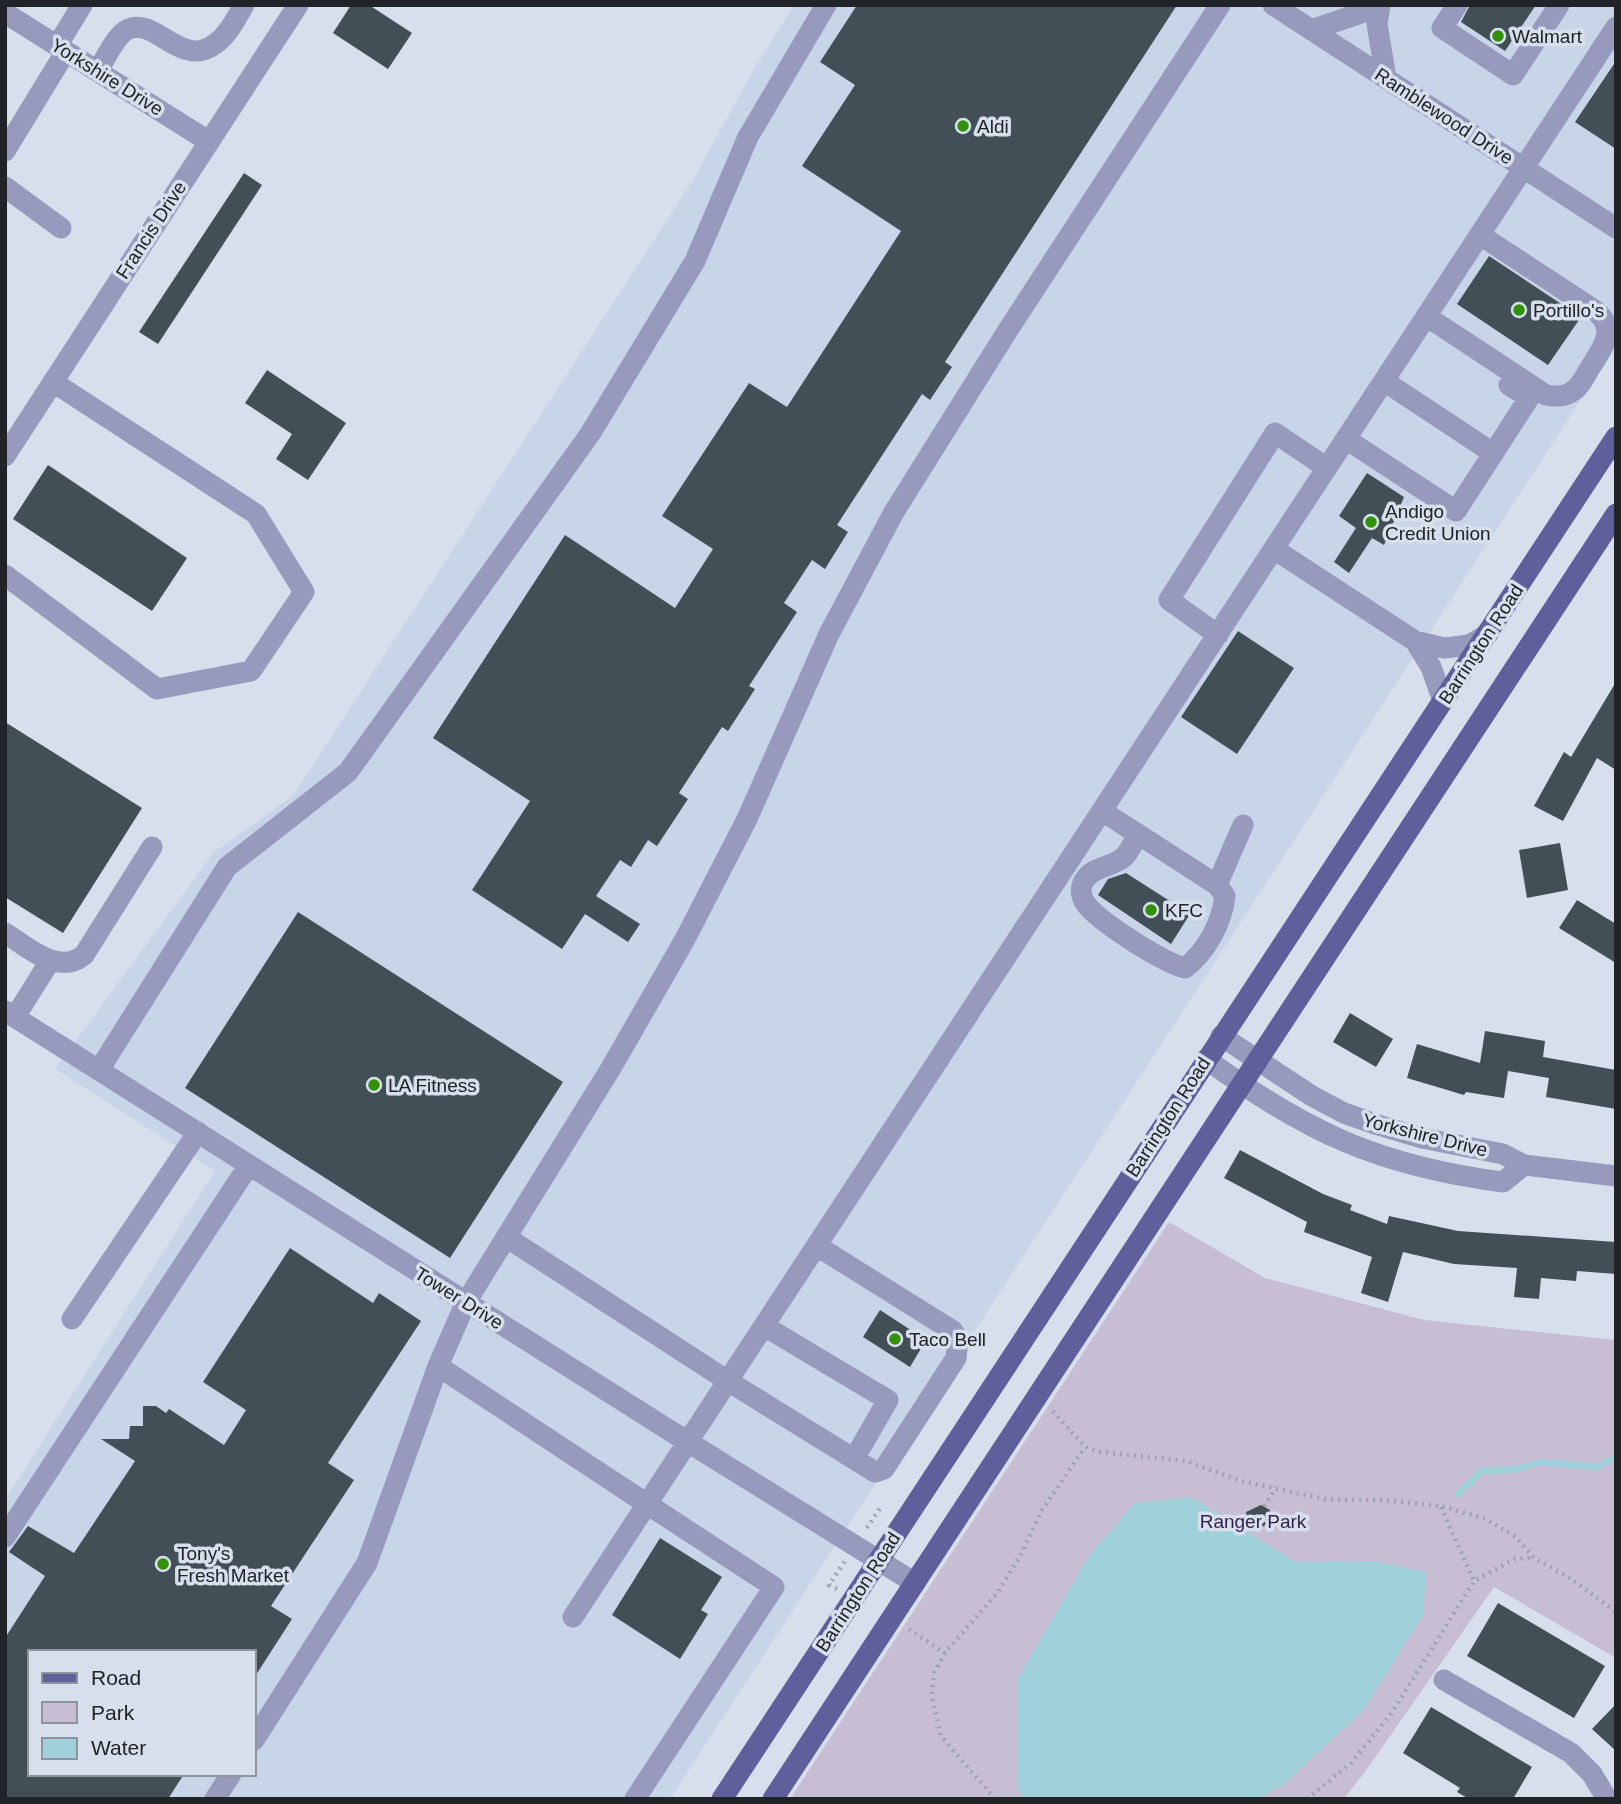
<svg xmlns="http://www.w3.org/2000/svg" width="1621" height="1804" viewBox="0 0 1621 1804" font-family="Helvetica,sans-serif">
	<rect width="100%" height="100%" fill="#d7dfec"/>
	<path fill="#c8d5e8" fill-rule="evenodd" d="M794,5h822v341l-946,1453h-665v-299l210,-329 -160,-102 159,-217 79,-56 400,-616 60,-109zM30,1652h224v122h-224z"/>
	<path fill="#c8bed4" d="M1169,1222l96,56 159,42 192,20v318l-122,-71 -127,182 -23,30h-554z"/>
	<path fill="#a0d0d9" d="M1191,1497l105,65 78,-1 52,11 -3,44 -60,95 -80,74 -27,14h-232l-6,-10v-111l72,-124 45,-51z"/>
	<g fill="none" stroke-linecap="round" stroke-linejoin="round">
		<path stroke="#a0d0d9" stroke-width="7" d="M1458,1494l24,-23 35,-2 24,-7 56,5 19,-10"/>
	</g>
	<path fill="#434f57" d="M351,5h18l43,28 -24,36 -55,-36z
		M857,5h320l-232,357 7,5 -22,33 -8,-6 -85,131 11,7 -23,37 -13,-9 -28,43 13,9 -48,74 6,3 -27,42 -6,-4 -43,66 9,6 -31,47 -9,-6 -17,27 -11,-7 -24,36 44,28 -12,18 -43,-28 -23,35 -90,-59 58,-89 -97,-63 132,-203 110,73 38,-59 -51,-33 87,-133 38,24 114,-176 -99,-65 53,-81 -35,-23z
		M1470,5h66l-31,46 -44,-29z
		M1616,61v88l-41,-27z
		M244,173l18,12 -104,159 -19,-12z
		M1489,256l92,61 -33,48 -91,-61z
		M267,370l79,53 -38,57 -32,-21 16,-25 -47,-31z
		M48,465l139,93 -35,53 -139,-92z
		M1367,473l37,24 -20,48 -12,-7 -23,35 -15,-11 22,-34 -17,-12z
		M1238,631l56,37 -57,86 -56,-37z
		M1616,682v88l-19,-12 -34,63 -29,-15 30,-54 7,5z
		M5,722l137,86 -79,125 -58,-36z
		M1560,843l8,47 -41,8 -8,-48z
		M1126,873l64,41 -19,30 -73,-49 10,-16z
		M1577,900l39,24v39l-57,-35z
		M298,912l265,170 -113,176 -265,-170z
		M1350,1013l43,26 -17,28 -43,-25z
		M1485,1031l60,10 -2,16 73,13v39l-70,-12 3,-19 -41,-7 -4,27 -38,-6 -2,3 -57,-17 10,-34 63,19z
		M1240,1150l83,44 29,11 -2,5 37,14 2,-8 69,15 158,11v32l-39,-3 -1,10 -35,-3 -2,21 -25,-2 3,-29 -63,-4 -51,-12 -15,50 -27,-9 11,-36 -68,-25 3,-10 -83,-44z
		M290,1248l83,55 6,-10 42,28 -93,142 26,17 -83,126 21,13 -38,59v-26h-224v122h154l-16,25h-163v-161l40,-62 -36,-24 19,-26 46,27 61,-92 -34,-22h28l1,-13h13v-20h13l10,7 3,-4 55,36 22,-35 -43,-28z
		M880,1310l46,30 -16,27 -47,-30z
		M1261,1505l9,5 1,12 -13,7 -9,-4 -3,-13z
		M660,1538l62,39 -21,33 7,4 -28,45 -68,-44z
		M1498,1603l107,63 -31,52 -107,-62z
		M1616,1704v47l-24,-22z
		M1431,1707l101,60 -19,32h-44l-12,-7 3,-4 -57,-35z"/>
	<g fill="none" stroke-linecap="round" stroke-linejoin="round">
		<path stroke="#9ca3ad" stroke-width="4.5" stroke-dasharray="2 5" stroke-linecap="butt" d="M1053,1411l32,36 15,5 86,9 55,20 84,18 58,1 58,6 45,13 30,18 18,21 36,20 46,34
			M1264,1506l12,-18
			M1441,1507l33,74
			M867,1528l15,-23
			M837,1589l-8,-4 16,-24
			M909,1629l36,24
			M995,1799l-54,-63 -9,-39 2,-24 11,-20 53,-61 22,-36 22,-46 43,-63
			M1307,1799l44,-36 40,-49 83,-133 41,-22 18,-1"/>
		<path stroke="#979abc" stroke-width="21" d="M1273,5l343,223
			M1380,5l-3,19 9,54
			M1457,5l-15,23 71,47 46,-70
			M5,13l203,128
			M1311,30l50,-17 11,-8
			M57,46l25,-41
			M98,71c7,-12 16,-32 27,-40 31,-20 58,48 98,6 9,-9 15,-22 21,-32
			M5,151l61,-100
			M5,187l56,41
			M1426,316l120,79c10,2 19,2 27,-4 8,-5 12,-15 17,-23 13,-21 29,-40 3,-59l-113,-74
			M1384,381l109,72
			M1346,439l110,72 73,-113 -20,-13
			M5,456l293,-451
			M1274,549l141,92 29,7 9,-1 16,-2 19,-11
			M5,575l152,114 94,-18 53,-79 -48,-78 -203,-132
			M1218,635l-49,-35 106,-167 52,35
			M1415,641l16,26 12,34
			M1102,811l115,74 8,11c-3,27 -19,56 -40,72 -23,-6 -86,-46 -100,-65 -5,-8 -5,-18 1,-25 9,-12 27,-11 38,-21 6,-6 10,-16 14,-23
			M1217,885l26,-60
			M5,933c23,14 53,43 79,22l68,-108
			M5,1011l683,431 227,141
			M15,1017l35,-56
			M1221,1036l91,60 32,17 34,12 44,13 81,16 21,11 92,11
			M1206,1059c100,73 173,107 297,123l21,-17
			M99,1070l128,-203 121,-95 242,-338 105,-173 53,-124 78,-132
			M506,1237l222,144 126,78 34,-59 -124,-74
			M817,1246l136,85 5,9 -2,18 -72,111 -9,3 -21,-13
			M72,1319l126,-187
			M438,1366l209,138 -74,113
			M5,1537l244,-372
			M1444,1680l127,73 21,21 15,25
			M254,1740l113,-177 71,-197 28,-64 145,-234 73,-127 63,-122 82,-185 65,-122 114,-182 212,-325
			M215,1799l16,-25
			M635,1799l139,-212 -127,-83 969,-1477"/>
		<path stroke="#5e5f9b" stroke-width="21" d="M722,1799l894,-1362
			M773,1799l843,-1285"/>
	</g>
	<g fill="#329108" stroke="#d7dfec" stroke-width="2.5">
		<circle cx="1498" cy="36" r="7"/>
		<circle cx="963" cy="126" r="7"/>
		<circle cx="1519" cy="310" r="7"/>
		<circle cx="1371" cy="522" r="7"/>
		<circle cx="1151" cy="910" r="7"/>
		<circle cx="374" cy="1085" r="7"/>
		<circle cx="895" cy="1339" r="7"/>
		<circle cx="163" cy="1564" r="7"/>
	</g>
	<g text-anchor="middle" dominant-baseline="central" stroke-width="7" stroke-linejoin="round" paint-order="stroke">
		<g font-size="19" fill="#202327" stroke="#d7dfec" text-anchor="start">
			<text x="1512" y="36">Walmart</text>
			<text x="977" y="126">Aldi</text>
			<text x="1533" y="310">Portillo's</text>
			<text x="1385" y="511">Andigo<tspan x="1385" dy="22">Credit Union</tspan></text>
			<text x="1165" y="910">KFC</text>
			<text x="388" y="1085">LA Fitness</text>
			<text x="909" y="1339">Taco Bell</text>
			<text x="177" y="1553">Tony's<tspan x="177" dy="22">Fresh Market</tspan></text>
		</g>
		<g font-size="19" fill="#202327" stroke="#d7dfec">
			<text transform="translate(107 77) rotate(32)">Yorkshire Drive</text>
			<text transform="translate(1444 116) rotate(33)">Ramblewood Drive</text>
			<text transform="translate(151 230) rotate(-57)">Francis Drive</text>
			<text transform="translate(1481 644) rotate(-57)">Barrington Road</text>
			<text transform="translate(1168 1117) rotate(-57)">Barrington Road</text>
			<text transform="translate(1425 1135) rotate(14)">Yorkshire Drive</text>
			<text transform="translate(459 1298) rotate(32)">Tower Drive</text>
			<text transform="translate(858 1592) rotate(-57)">Barrington Road</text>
		</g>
		<g font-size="19" fill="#351e4a" stroke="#d7dfec">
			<text x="1253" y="1521">Ranger Park</text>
		</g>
	</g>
	<rect width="1621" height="1804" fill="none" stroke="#202327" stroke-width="14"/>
	<rect x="28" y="1650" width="228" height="126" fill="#d7dfec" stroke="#8e949d" stroke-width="2"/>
	<rect x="42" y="1673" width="35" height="10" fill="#5e5f9b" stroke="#8e949d" stroke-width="2"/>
	<text x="91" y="1685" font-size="21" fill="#202327">Road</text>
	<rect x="42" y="1702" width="35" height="21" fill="#c8bed4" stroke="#8e949d" stroke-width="2"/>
	<text x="91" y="1720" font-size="21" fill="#202327">Park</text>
	<rect x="42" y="1738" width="35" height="21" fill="#a0d0d9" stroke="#8e949d" stroke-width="2"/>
	<text x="91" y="1755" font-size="21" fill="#202327">Water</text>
</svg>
